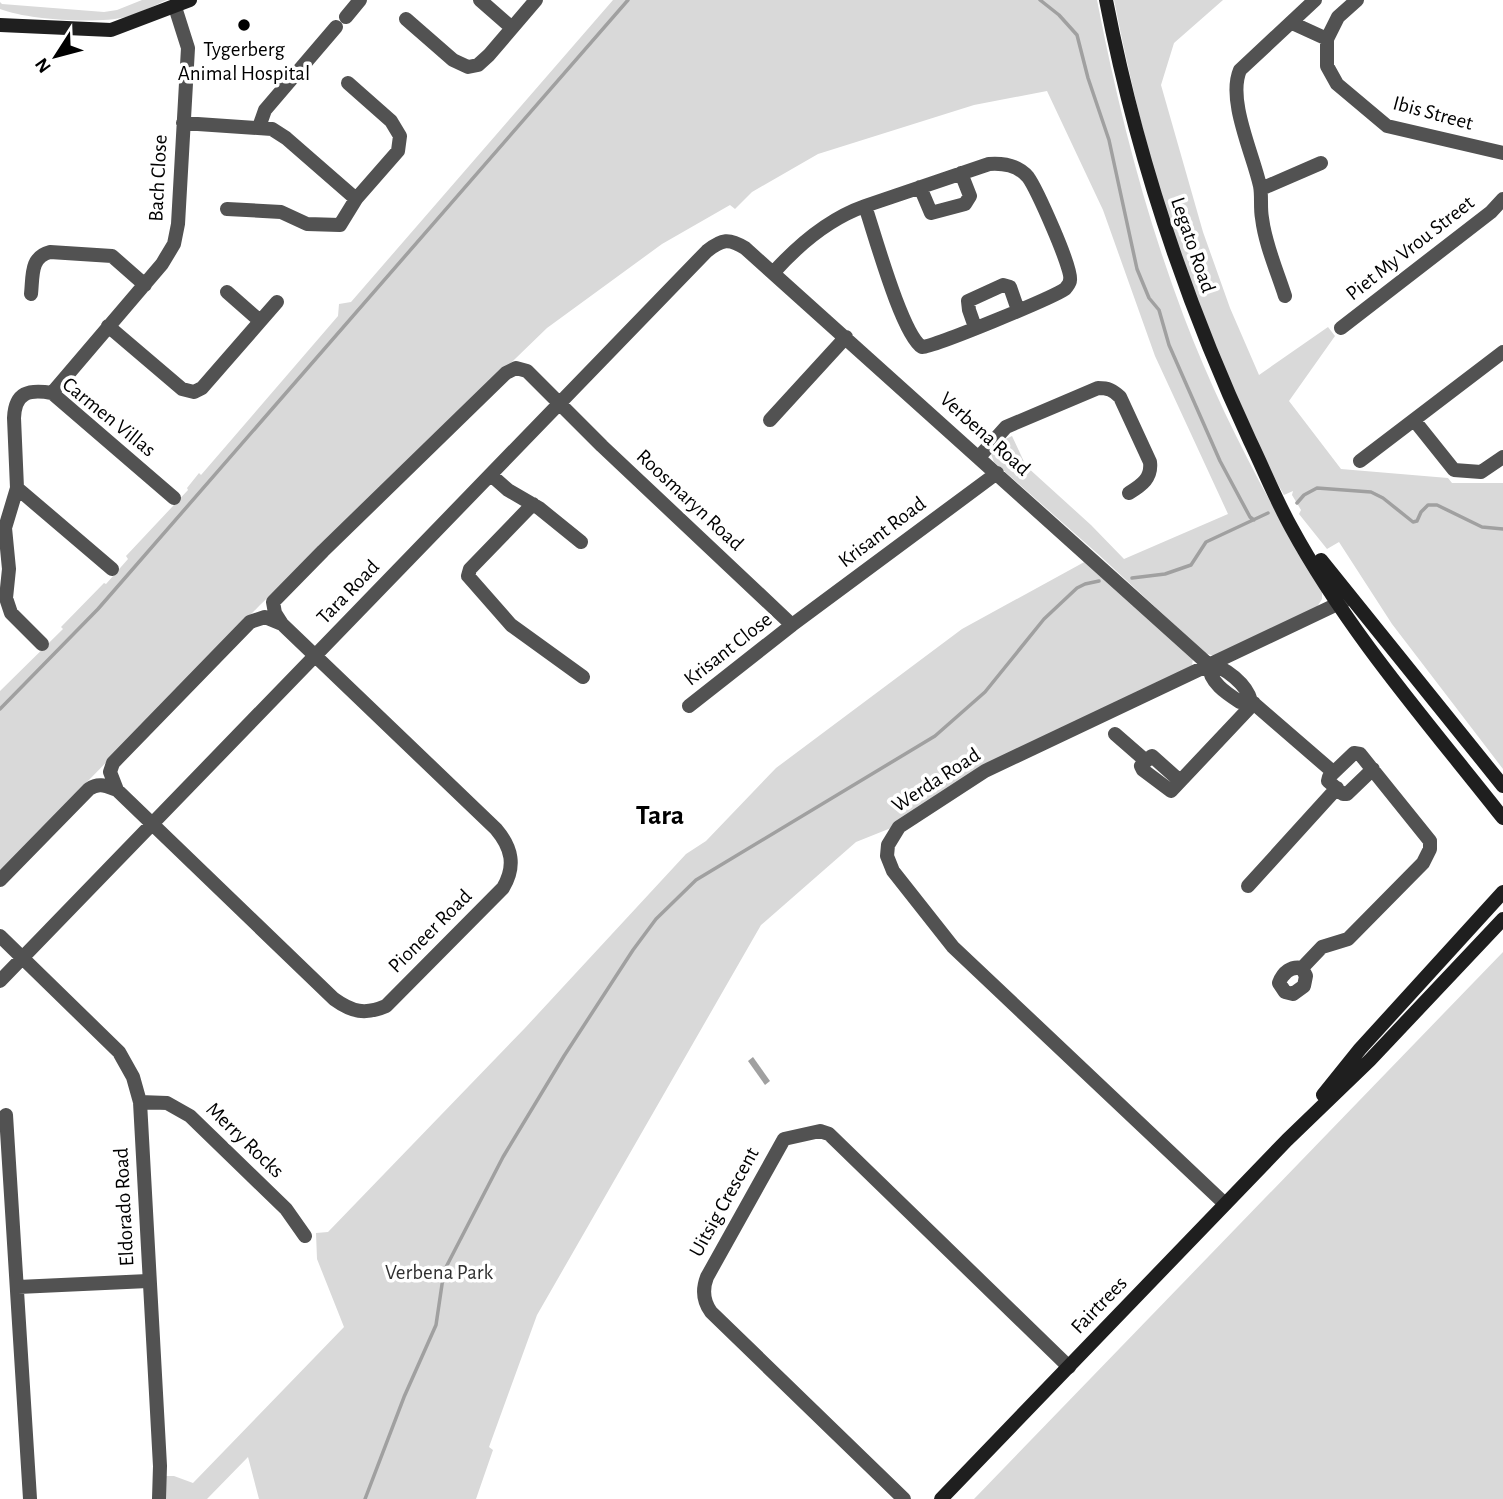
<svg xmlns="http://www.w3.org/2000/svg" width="1503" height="1499" viewBox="0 0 1503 1499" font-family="'Alegreya Sans',sans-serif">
	<rect width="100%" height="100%" fill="#fff"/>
	<path fill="#d9d9d9" d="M142,0h25c-14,6 -27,13 -41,17 -29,7 -98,3 -126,-8v-7l2,2 102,8 13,-2z
		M613,0h484c21,108 48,214 87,317 36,95 85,187 138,274v8l-5,8 -103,49 -9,-3 -106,-98 -105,-93 -3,-8 4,-10 17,-8 14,30 65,59 33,34 104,-45 -73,-158 -52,-146 -56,-119 -73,14 -156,49 -66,38 -17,17 -5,-4 -68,39 -115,84 -287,277 -260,266v-180l63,-62 -2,-2 43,-44 2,1 22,-25 -2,-3 62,-66 -1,-2 12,-15 2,2 137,-159 1,-12 12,-2z
		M1114,0h109l-49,43 -13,42 42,147 27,76 29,67 69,-48 7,9 -46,65 52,68 107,9 4,5h51v286l-111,-145 -53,-82 -12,7 -28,-35 2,-4 -9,-15 1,-4 -9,4c-87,-152 -136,-324 -170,-495z
		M1088,560l105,98 -1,8 -301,162 -35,14 -95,83 -224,390 -48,132 4,3 -17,49h-217l-11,-42 -41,42h-42l1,-23h8l19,7 151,-156 -27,-68 -1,-26 12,-1 197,-204 161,-174 20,-13 70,-73 186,-139z
		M1503,952v547h-529z"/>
	<path fill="#a0a0a0" d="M753,1057l17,24 -5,4 -17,-24z"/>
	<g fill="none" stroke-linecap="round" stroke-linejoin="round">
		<path stroke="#a0a0a0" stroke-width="3.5" d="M1040,0l19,15 18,20 11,43 21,62 28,129 12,29 10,12 10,35 51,116 30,56 4,3
			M1297,503l7,-8 13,-7 54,4 12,6 30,24 4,-1 4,-9 7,-7h9l45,22 21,2
			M1132,578l33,-4 26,-9 15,-23 62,-29
			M0,709l98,-100 530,-609
			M365,1499l39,-102 32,-72 8,-54 59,-114 61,-101 69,-106 23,-31 40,-39 239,-144 50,-44 59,-73 33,-31 8,-4 14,-3"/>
		<path stroke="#525252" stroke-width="14" d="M480,0l32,28
			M1357,0l-19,17 -11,22v27l10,18 50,42 116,27
			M346,17l14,-17
			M406,19l47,41 15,7 10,-2 11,-10 47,-55
			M1292,23l35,16
			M183,123l89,6 14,9 70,61
			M259,127l6,-17 71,-83
			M920,187l11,26 34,-9 5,-8 -9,-23
			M1261,189l60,-26
			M227,209l54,3 26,12 33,1 16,-26 42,-48 2,-15 -9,-15 -43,-38
			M773,273c26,-29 55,-54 92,-67l124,-42c14,-1 29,1 39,13 8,11 45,92 42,103 0,4 -3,6 -5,9 -13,9 -129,57 -143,58 -20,-12 -48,-115 -57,-141
			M227,292l33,29
			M31,294c2,-18 -1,-37 19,-42l62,4 33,29
			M1285,296c-8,-25 -20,-52 -23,-78 -2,-11 0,-22 -2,-32 -7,-32 -33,-86 -20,-116l75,-70
			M108,326l74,63 12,3 8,-4 75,-86
			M975,327l-6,-17 -1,-9 35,-16 7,2 8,23
			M1341,328l150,-116 12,-13
			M52,393l110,-129 12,-20 4,-20 10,-176 -13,-41
			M770,420l76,-83
			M1414,420l40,50 27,2 22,-15
			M979,457l27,-30 92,-39c10,0 15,2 22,9l30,65c2,16 -8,23 -21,31
			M1360,461l143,-109
			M491,475l17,15 31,18 42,34
			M17,488l95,81
			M533,504l-63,65 -2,7 43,49 72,52
			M282,624l-17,-7 -15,5 -137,141 -3,9 7,18 217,209c18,13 31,16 52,7l117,-118c13,-22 9,-40 -7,-59l-214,-205 -7,-11 -2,-11 50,-51 183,-178 10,-5 11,3 75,75 190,179
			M42,644l-31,-31 -5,-15 3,-29 -4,-41 12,-40 -3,-70c1,-26 15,-29 38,-25l122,105
			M1209,665c16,1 38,20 42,36l82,71
			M1209,665c0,17 17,28 31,37l11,-1
			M689,706l103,-81 205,-152
			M1115,734l31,27
			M1146,761l-5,5 2,4 28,21 83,-88
			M1146,761l6,-5 28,25
			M0,880l89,-91c10,-7 17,-3 28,1
			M1248,886l89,-98
			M0,936l119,116 14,25 7,25 20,364 -1,33
			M1302,968l4,8 -2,10 -11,8 -8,-2 -6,-9c4,-11 12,-17 23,-15l20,-21 26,-8 75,-76 7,-14v-8l-70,-87 -6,-1 -25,24 -1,4 15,13h4l26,-25
			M0,981l707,-730c15,-12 22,-13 38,-3l464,417
			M140,1102l27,1 23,13 96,93 19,27
			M6,1115l24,384
			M1225,1204l-272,-257 -60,-76 -6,-15 1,-11 11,-18 86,-56 363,-172
			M18,1287l130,-6
			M904,1499l-193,-187c-8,-11 -9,-22 -4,-35l77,-138 36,-8 9,3 240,233"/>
		<path stroke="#1f1f1f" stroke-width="14" d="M1106,0c30,154 78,299 144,441 14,29 26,59 41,86 57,105 138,197 212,291
			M0,25l111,5 79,-30
			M1321,560l182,226
			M1323,1095l37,-46 143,-157
			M941,1499l346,-359 83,-80 133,-141"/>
	</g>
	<circle fill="#000" stroke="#fff" stroke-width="2.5" cx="244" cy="25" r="7"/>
	<g text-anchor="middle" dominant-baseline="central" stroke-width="7" stroke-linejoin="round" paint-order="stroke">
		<g font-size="21" fill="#000" stroke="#fff">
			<text x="244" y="49">Tygerberg<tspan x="244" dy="24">Animal Hospital</tspan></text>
		</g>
		<g font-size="21" fill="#000" stroke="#fff">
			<text transform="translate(1433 113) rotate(15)">Ibis Street</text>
			<text transform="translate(158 178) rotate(-87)">Bach Close</text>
			<text transform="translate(1193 245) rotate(71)">Legato Road</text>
			<text transform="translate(1410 248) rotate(-38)">Piet My Vrou Street</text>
			<text transform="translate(109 417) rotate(39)">Carmen Villas</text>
			<text transform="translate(985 434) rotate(42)">Verbena Road</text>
			<text transform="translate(690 500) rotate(43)">Roosmaryn Road</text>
			<text transform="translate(882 532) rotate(-37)">Krisant Road</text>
			<text transform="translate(348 592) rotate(-46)">Tara Road</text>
			<text transform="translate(728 649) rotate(-38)">Krisant Close</text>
			<text transform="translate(936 780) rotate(-33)">Werda Road</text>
			<text transform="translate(430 931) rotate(-45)">Pioneer Road</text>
			<text transform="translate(245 1140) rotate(44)">Merry Rocks</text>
			<text transform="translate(724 1202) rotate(-61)">Uitsig Crescent</text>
			<text transform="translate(124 1207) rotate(-93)">Eldorado Road</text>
			<text transform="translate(1099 1305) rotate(-46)">Fairtrees</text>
		</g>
		<g font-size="21" fill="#303030" stroke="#fff">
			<text x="439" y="1272">Verbena Park</text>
		</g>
		<g font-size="28" font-weight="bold" fill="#000" stroke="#fff">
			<text x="660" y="816">Tara</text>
		</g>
	</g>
	<g transform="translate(56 56) rotate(234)" stroke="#ffffff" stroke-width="5" paint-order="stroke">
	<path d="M0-5L12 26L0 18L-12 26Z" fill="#000000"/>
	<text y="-10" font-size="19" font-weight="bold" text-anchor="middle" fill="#000000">N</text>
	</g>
</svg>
